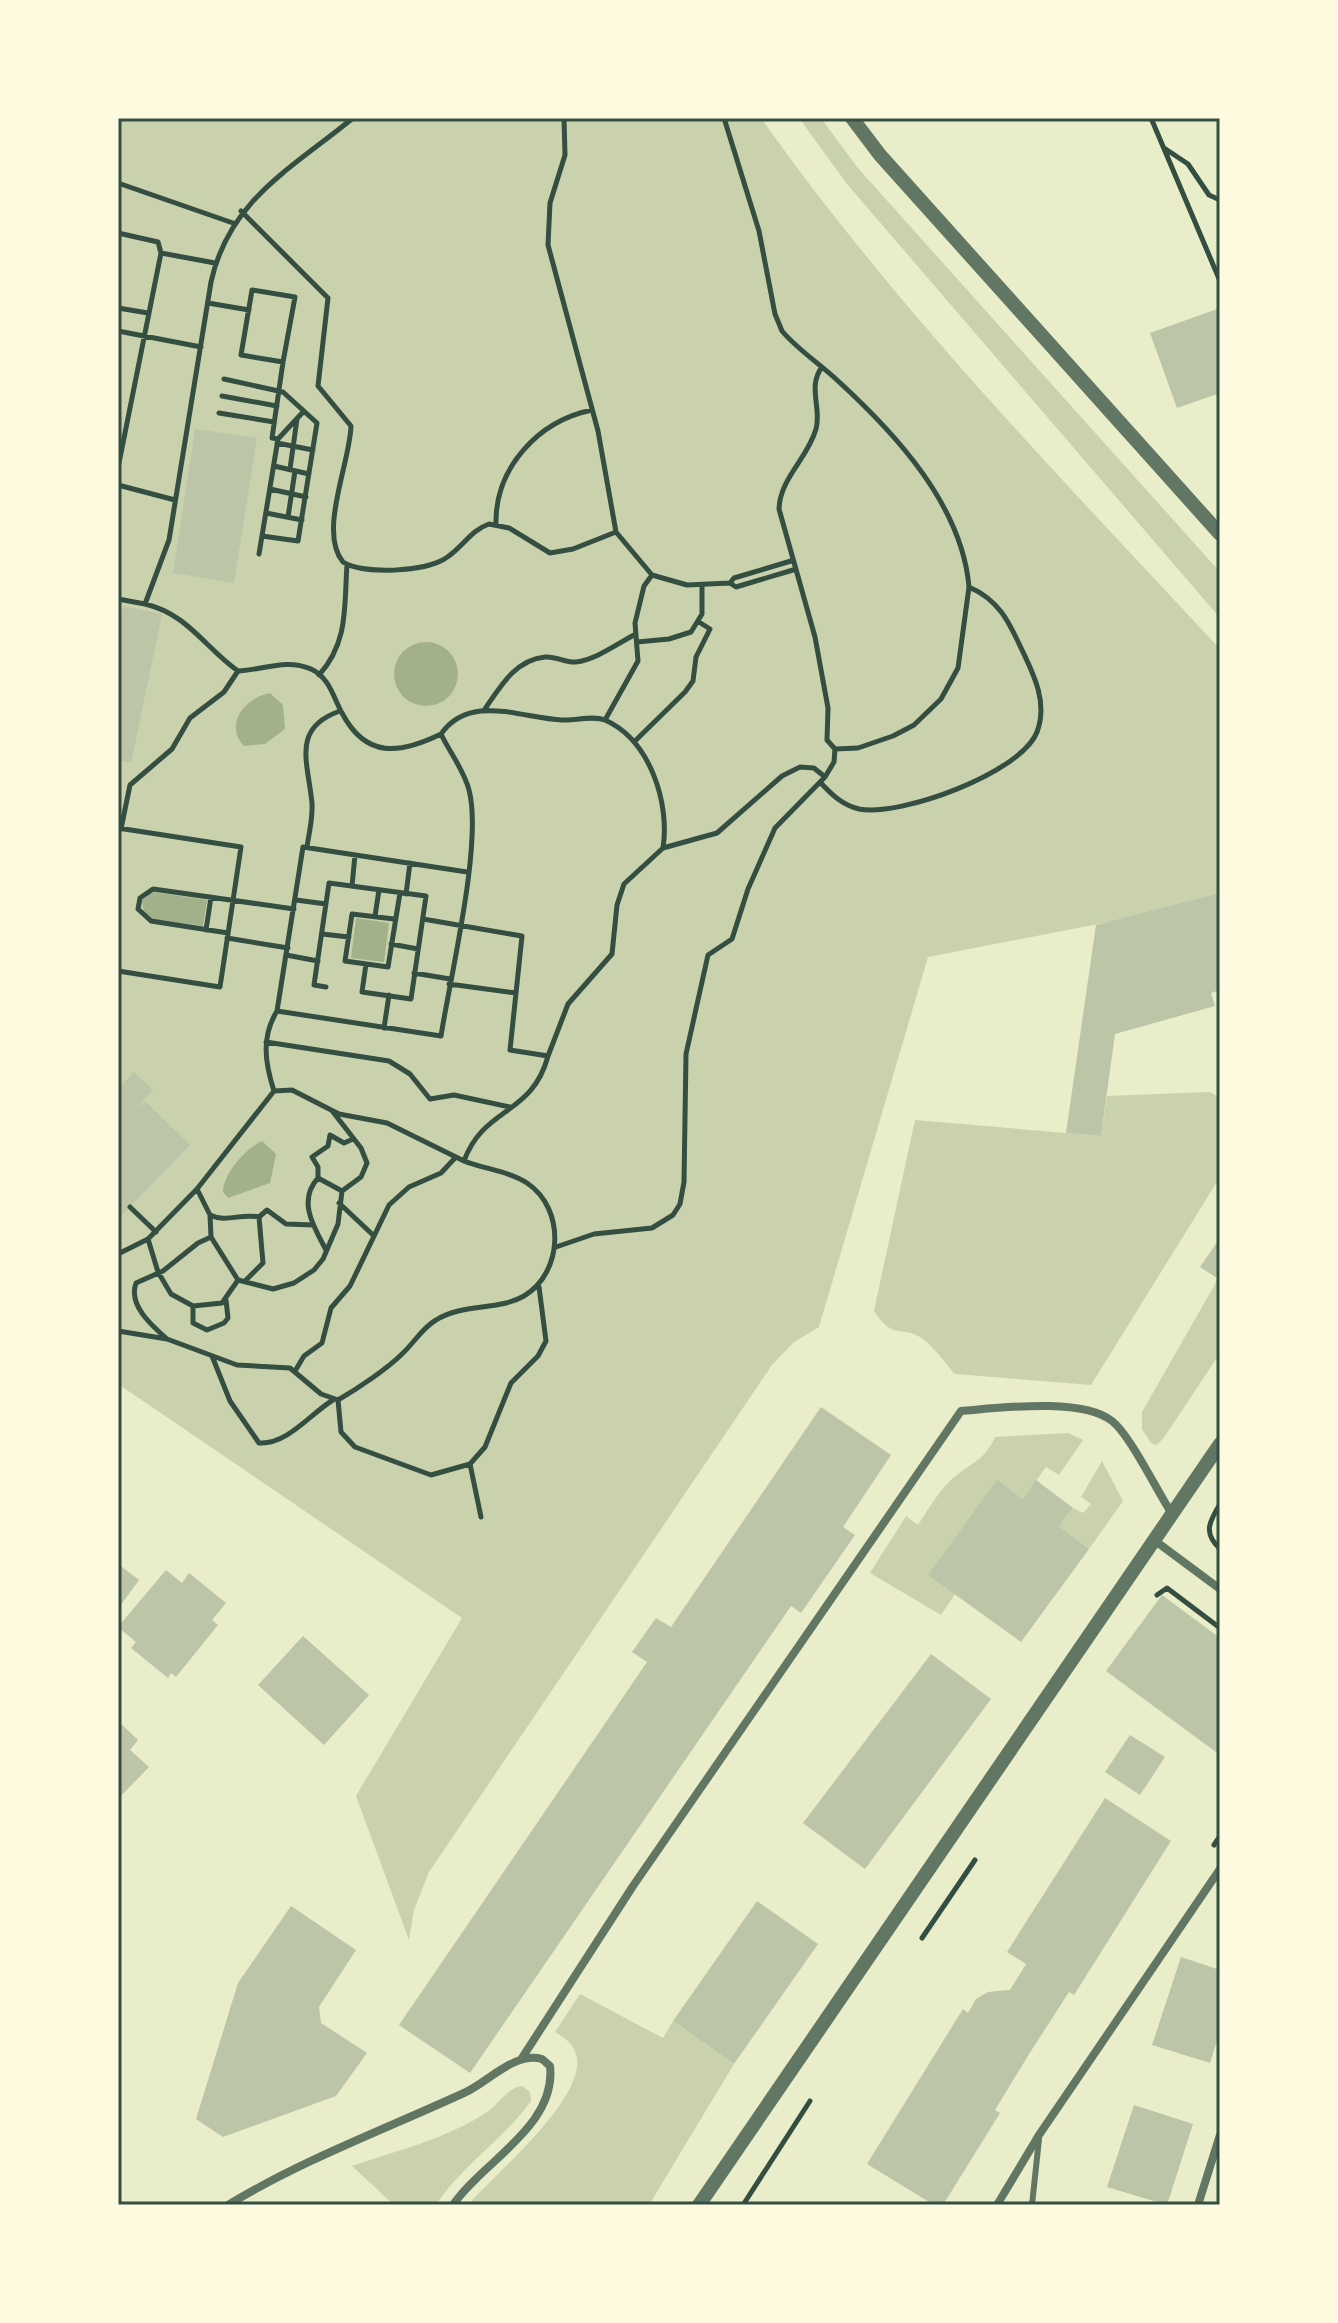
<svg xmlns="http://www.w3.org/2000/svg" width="1338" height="2323" viewBox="0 0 1338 2323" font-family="Bitter,serif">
	<rect width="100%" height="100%" fill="#e9edc9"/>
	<path fill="#cad2ad" d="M118,118h643c135,191 300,360 459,531v244l-91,25 -201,39 -109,370 -25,15 -22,23 -343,507 -15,38 -5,30 -53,-144 106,-178 -344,-234z
		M799,118h22l36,49 363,405v46l-373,-434z
		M1210,1092l10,6v79l-129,208 -136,-11c-10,-11 -20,-26 -32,-35 -21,-15 -29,3 -49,-28l41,-191 186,16 6,-40z
		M1218,1279l2,74 -55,83 -8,9 -6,-2 -9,-14v-17z
		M1068,1433l15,7 -24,35 -13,-8 -23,32 -26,-18 -68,94 26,19 -14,21 -71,-42 36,-57 12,9c9,-14 18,-29 29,-41 20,-21 36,-20 48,-47z
		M1102,1461l21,40 -34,48 -30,-23 14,-18 10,5 8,-9 -10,-7z
		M580,1994l83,44 10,-17 61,43 -85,141h-181c24,-29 129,-114 106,-156 -4,-8 -12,-13 -19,-17z
		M522,2086l8,6 1,9c-28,39 -69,64 -95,104h-42l-42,-39c47,-16 94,-27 135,-54 12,-8 20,-24 35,-26z"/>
	<path fill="#a3b18a" d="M394 674a32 32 0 1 1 64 0a32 32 0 1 1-64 0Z
		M270,693l13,12 2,24 -20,15 -21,2c-21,-22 2,-49 26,-53z
		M153,892l54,8 -4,26 -52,-7 -7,-5 -2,-14z
		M356,918l33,5 -5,39 -33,-4z
		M262,1141l14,13 -6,29 -42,15 -5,-6c0,-18 23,-44 39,-51z"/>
	<path fill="#bcc5a7" d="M1220,308v85l-43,15 -27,-75z
		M195,429l62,9 -23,145 -61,-10z
		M123,606l39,8 -31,149 -13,-2v-130z
		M1220,893v97l-9,3 4,13 -100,28 -14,102 -35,-3 30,-208z
		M134,1072l19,18 -16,17 9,-5 44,43 -72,74v-131z
		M1220,1238v42l-20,-13z
		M821,1407l70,48 -48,72 12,8 -54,78 -10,-7 -321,467 -71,-48 248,-363 -15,-10 24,-34 15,9z
		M997,1480l26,19 13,-19 37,28 -14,18 30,23 -68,93 -93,-67z
		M118,1564l21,16 -21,29z
		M166,1570l16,13 7,-10 37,30 -14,17 6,5 -42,52 -5,-4 -3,5 -37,-30 5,-6 -18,-15z
		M1162,1595l58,43v117l-114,-84z
		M303,1636l66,59 -45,50 -66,-60z
		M931,1654l60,45 -126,170 -62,-46z
		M118,1721l20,19 -8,10 19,17 -31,32z
		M1130,1735l35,22 -25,38 -35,-23z
		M1105,1798l66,43 -97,154 -5,-3 -38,59 -36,59 5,3 -57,92h-9l-67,-41 96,-155 5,4 8,-14 12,-7 22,-2 16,-26 -19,-12z
		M757,1901l61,43 -84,120 -61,-43z
		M291,1906l65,44 -37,57 2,16 46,30 -31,43 -113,41 -27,-18 42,-136z
		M1181,1957l39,13v61l-10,32 -58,-18z
		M1134,2105l59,19 -26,81 -60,-18z"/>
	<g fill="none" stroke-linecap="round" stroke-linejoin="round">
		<path stroke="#344e41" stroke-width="5" d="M564,118l1,37 -15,48 -2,42 50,186 18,101 36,43 35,10 43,-2 4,-5 57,-17
			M724,118l35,113 16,83 7,17c16,19 37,32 55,49 58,53 125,125 132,207 30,13 40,35 53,63 12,25 26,53 15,82 -16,41 -137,85 -178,77 -17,-4 -28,-15 -39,-27
			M1151,118l69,163
			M1164,148l24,16 21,31 11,5
			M118,183l115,40
			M241,211l87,87 -10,88 33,40c-1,37 -33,106 -8,136 20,13 82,10 103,-4 16,-10 25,-28 43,-34l20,4 41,25 23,-4 43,-17
			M118,233l40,9 3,11
			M252,290l43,7 -12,65 -42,-7z
			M208,303l41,7
			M118,308l30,5
			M118,331l83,16
			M822,367c-15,20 0,41 -6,62 -8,29 -36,49 -37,80l36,128 13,71 -1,32 8,9 23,-1 35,-12 21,-11 27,-26 17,-31 11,-81
			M224,379l59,13 34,31 -19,118 -36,-5
			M222,396l55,10
			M219,413l55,9
			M278,439l26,-28
			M277,443l36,7
			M274,466l35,8
			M118,468l43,-215 54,10
			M290,469l7,-50
			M118,485l57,15
			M270,489l36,8
			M266,513l36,7
			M288,517l7,-46
			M496,524c-1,-56 42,-103 96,-114
			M259,554l19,-115 -6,-1 11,-76
			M730,583l6,4 57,-17
			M118,599l27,5 24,-64 42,-258c18,-82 80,-113 142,-164
			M637,642l32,-3 22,-7 11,-18v-28
			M238,671c25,-1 48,-13 73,-2 19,9 22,28 31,44 24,46 58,41 99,21 9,19 23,36 28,56 14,52 -19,188 -28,246l-164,-25 26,-164 164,25
			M319,675c30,-33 25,-70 28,-110
			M485,709c15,-22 30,-49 60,-52 11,-1 21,6 31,5 19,-2 41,-18 58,-27
			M605,720l33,-59 -3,-38 9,-37 8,-11
			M441,734c29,-41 80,-16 121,-14 14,1 30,-5 43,0 45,20 65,83 58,128
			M634,742l51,-50 8,-11 3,-24 14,-28 -11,-7
			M118,828l123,19 -21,140 -102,-16
			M121,829l9,-44 42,-36 18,-31 34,-26 14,-21c-33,-23 -50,-57 -93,-67
			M307,847c2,-14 6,-29 5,-44 -4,-41 -21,-75 28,-92
			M352,886l3,-31
			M406,894l4,-31
			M296,900l30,4
			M375,916l4,-26
			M394,919l-42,-5 -7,47 43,6 12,-74
			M423,919l99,17 -6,57 -67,-9
			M206,930l5,-33
			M228,933l-77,-12 -13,-12 2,-11 13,-9 141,20
			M322,934l27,3
			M227,938l61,10
			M391,944l27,5
			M286,955l32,6
			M414,973l36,6
			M326,987l-12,-2 15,-102 97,13 -15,103 -49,-7 4,-28
			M384,1028l5,-33
			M266,1042l123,19 21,13 20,25 24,-4 56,12
			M548,1056l20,-52 44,-50 5,-49 7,-21 39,-36 54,-15 65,-57 18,-9 14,1 11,9 9,-15 1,-13
			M274,1091l18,-1 47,24 48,9 77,38c20,-55 68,-45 84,-105l-38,-6 6,-57
			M274,1091c-9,-28 -13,-54 3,-80
			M318,1178c-21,23 -4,49 8,72
			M197,1189l13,26 1,22 27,43
			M342,1191l-24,-13v-11l-6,-10 16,-11 2,-11 14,8 9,-4
			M339,1203l34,32
			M130,1207l26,25
			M210,1215c16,8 31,-2 49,2l4,46 -17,17
			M259,1217l8,-7 19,14 27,1
			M148,1239l10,33 13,22 22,12 29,-3 16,-23 35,9 21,-6 20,-13 9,-11 15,-35 4,-33 19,-14 6,-14 -6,-15 -28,-36
			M556,1247l38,-13 58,-6 21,-13 7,-11 4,-22 2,-128 22,-99 24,-16 16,-50 27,-61 50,-51
			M118,1254l30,-15 49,-50 77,-98
			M193,1306v17l14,7 17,-7 4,-5 -2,-18
			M118,1331l49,8 70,26 53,3 31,26 17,6 3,32 14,15 76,28 39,-11 15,-17 26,-64 27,-27 8,-15 -7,-54
			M167,1339c-16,-14 -39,-34 -31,-56l27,-12 35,-28 13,-6
			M212,1356l18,45 29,42c28,2 51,-29 74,-43
			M295,1371l9,-15 18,-13 9,-35 19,-22 39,-81 20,-18 32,-14 14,-15
			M338,1400c19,-11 49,-31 64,-46 12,-11 20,-26 34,-34 27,-17 62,-9 88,-24 39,-23 42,-87 3,-113 -18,-12 -43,-14 -63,-22
			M470,1464l11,53
			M1220,1504c-11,18 -17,29 0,45
			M1157,1595l10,-7 53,40
			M1214,1845l6,-9
			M922,1938l53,-78
			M743,2205l67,-104"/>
		<path stroke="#617663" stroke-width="6" d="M1032,2205l7,-66"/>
		<path stroke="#617663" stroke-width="8" d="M1154,1540l66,49
			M522,2058l111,-172 328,-475c38,-3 121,-14 151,10 18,14 45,70 60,93
			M228,2205c76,-46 158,-76 238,-113 23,-11 50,-41 76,-33l8,7c7,60 -68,96 -97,139
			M997,2205l42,-70 181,-266
			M1198,2205l22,-70"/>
		<path stroke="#617663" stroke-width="14" d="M852,118l28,37 340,379
			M699,2205l521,-761"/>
	</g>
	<rect width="1338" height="2323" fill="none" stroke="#fefae0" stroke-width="240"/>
	<rect x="120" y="120" width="1098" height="2083" fill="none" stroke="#344e41" stroke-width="3"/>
</svg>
